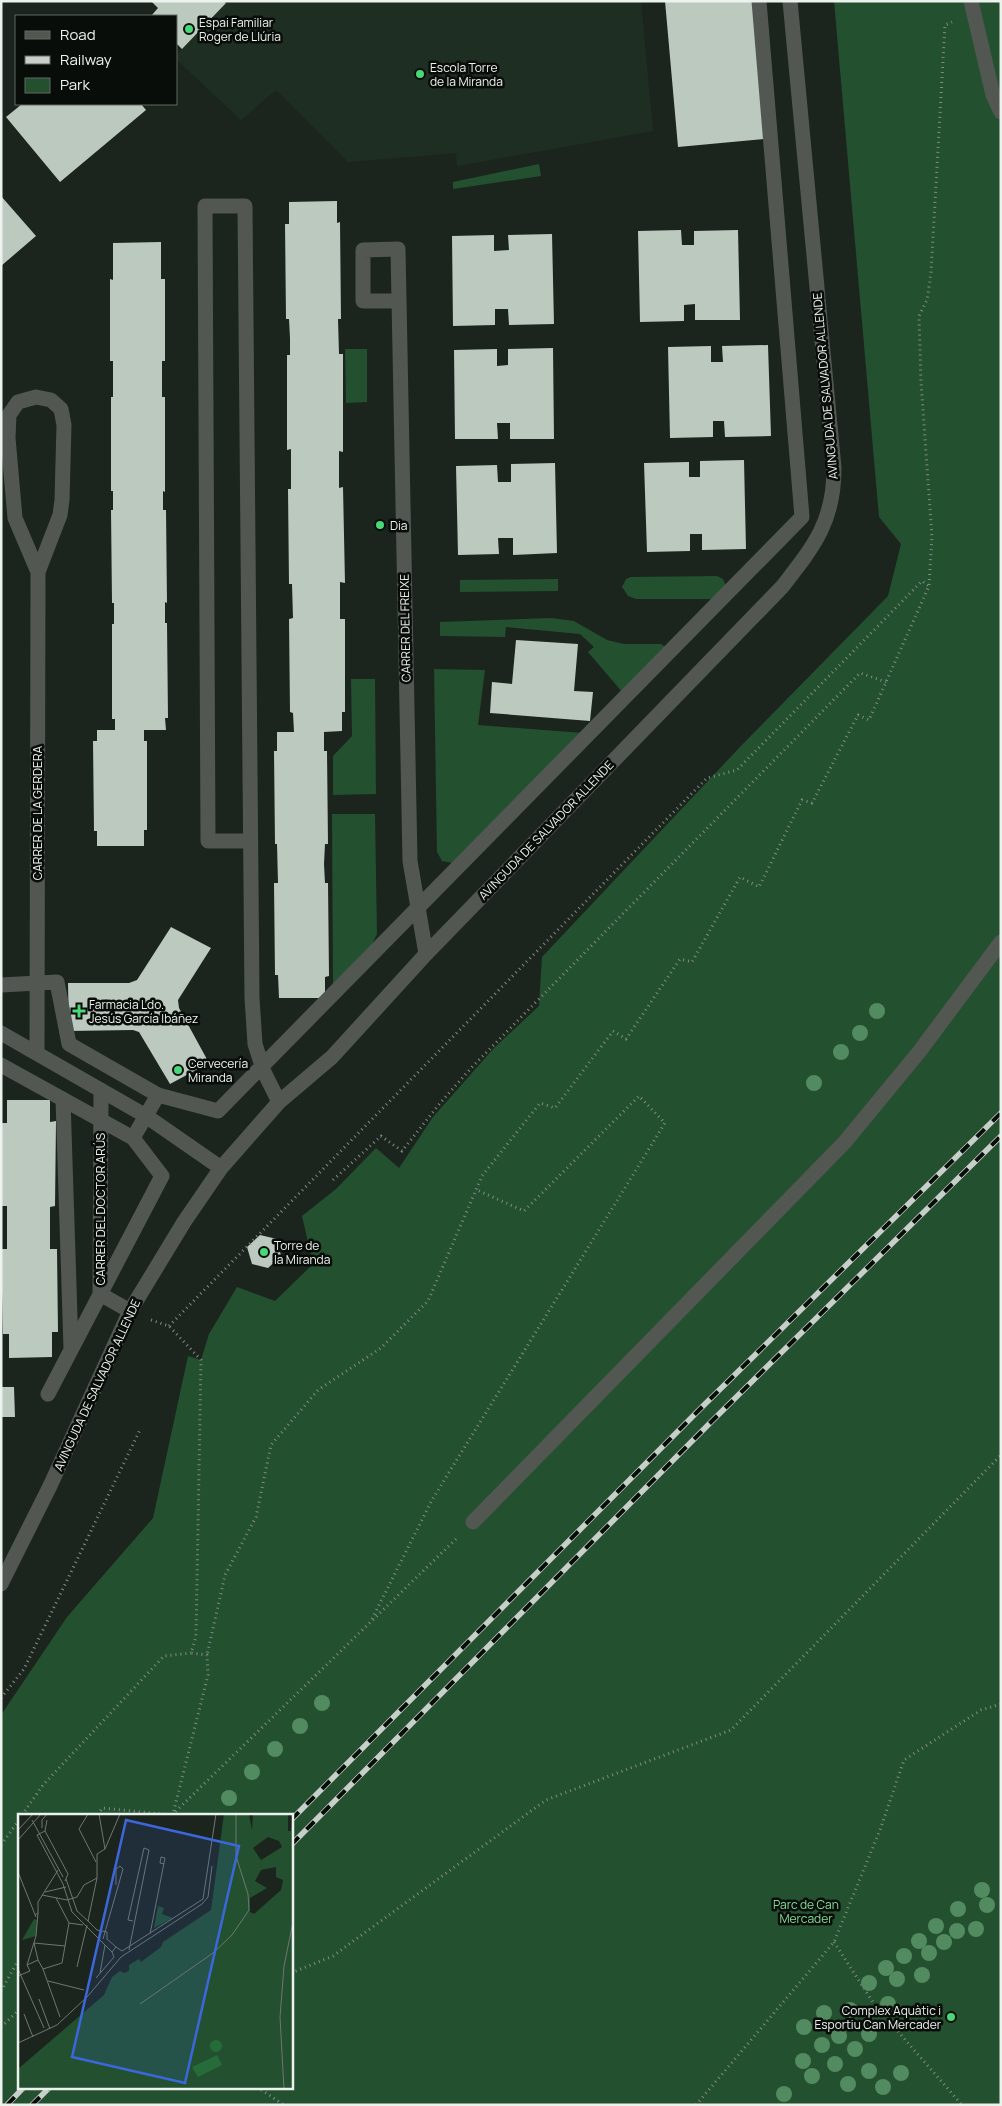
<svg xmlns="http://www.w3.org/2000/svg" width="1002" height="2106" viewBox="0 0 1002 2106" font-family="Manrope,sans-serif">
	<rect width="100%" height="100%" fill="#1b251d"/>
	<path fill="#1f2e22" d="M227,1h414l12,130 -196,35 -1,-13 -108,9 -72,-72 -35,30 -65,-61v-4z"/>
	<path fill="#23502f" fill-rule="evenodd" d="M834,1h167v2104h-1000v-390l66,-98 86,-99 35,-162 13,4 8,-26 28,-47 38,14 38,-37 -11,-48 34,-27 40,-41 23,20 34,-51 61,-69 45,-42 3,-49 197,-209 149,-152 13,-52 -22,-27zM19,1815h272v272h-272z
		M539,164l2,12 -88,13v-7z
		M345,349h22v53l-21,1z
		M717,576l6,3 3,7 -8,13h-82l-8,-3 -6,-9 4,-8 5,-2z
		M558,579v12l-98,1v-12z
		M551,618l23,3 33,19 17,4h37l6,4 -44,45 -35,-41 6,-5 -14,-13 -74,-7 -1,10 -65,-1v-14z
		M434,669l51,1 -7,55 105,8 -130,130 -11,-2 -5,-9z
		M351,679h24l1,115 -43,1v-39l19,-20z
		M332,814h43l2,120 -9,19 -35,36z"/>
	<path fill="#bcc9bf" d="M151,1h72l3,2 -44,46 -6,-6v-27h-25l7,-8z
		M665,1h88l12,138 -87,8z
		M22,104h119l5,6 -86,72 -54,-65z
		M1,196l35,40 -35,30z
		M337,201v22l3,-1 1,97h-3l1,35h4v98l-4,-1v37l4,-1 2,96 -5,-1v37h5v93h-3v19l-18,1v19h3l1,93h-3l-1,20 1,19h3l1,93 -4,1v21h-46l-1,-23h-3l-1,-92h4l-1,-39h-2l-1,-93h3v-19h17l-1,-19 -3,-1 -1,-93 4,-1 -1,-34h-3l-1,-95h3v-40l-4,1v-95h3v-17l-1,-19h-3l-1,-95h4v-22z
		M681,230l1,15h12v-14l44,-1 2,90h-45v-16l-11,1v16l-44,1 -2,-91z
		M552,234l2,90 -45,1 -1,-16h-13v16l-42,1 -1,-90 42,-1v16l15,-1 -1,-15z
		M161,242v37h4v82h-3v36h3v95l-2,-1v19h3l1,93 -2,-1v21h2l1,95h-3l1,12h-22v11h3v89h-3v16h-47v-15h-3l-1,-90h4v-11h18v-11h-3v-95h2v-21h-2l-1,-93h2v-19h-2v-94h2v-36h-3v-82l3,1v-37z
		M768,345l3,91 -46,1 -1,-16h-11v16l-43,1 -2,-91 43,-1v16h12l-1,-16z
		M553,348l1,91h-44v-16h-13l1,16h-43l-1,-89 43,-1v17l11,-1v-16z
		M744,460l2,89 -44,1v-16h-12v17l-43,1 -3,-89 45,-1v15h11v-16z
		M555,463l2,90 -44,2v-17h-15l1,16 -41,1 -2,-89 41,-1 1,17h13v-18z
		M516,640l62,4 -4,47 19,1 -3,29 -100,-8 2,-31 20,2z
		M171,927l40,21 -33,52 1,8 30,55 -39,21 -31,-52 -6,-2 -64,1 -1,-48h61l8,-3z
		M7,1100h43v22l6,-1 -1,85 -5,1v42h7l1,83h-6v25l-43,1v-24h-6l-2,-85h6v-43h-5v-83h5z
		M260,1235l17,4 4,17 -13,12 -16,-4 -5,-17z
		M1,1387h13l1,30h-14z"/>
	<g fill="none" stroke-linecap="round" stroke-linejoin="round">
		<path stroke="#838b85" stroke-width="3" stroke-dasharray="1 4" stroke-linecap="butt" d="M929,585l3,-48 -11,-155 -2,-66 8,-16 4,-27 14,-248 7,-3
			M333,1180l48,-44 21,15 39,-49 31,-35 388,-394 26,9
			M151,1320l18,6 32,34 -5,277 -5,16 16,2 1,20 -35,139
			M169,1326l538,-548 30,-8 185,-189 7,5 -60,134 -11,-5 -46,88 -10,-3 -43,87 -19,-10 -48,85 -12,-3 -54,80 -13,-8 -58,77 -15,-5 -58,73 -54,125 -47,47 -63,42 -47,55 -15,72 -31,58 -18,80
			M372,1619l60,-119 233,-377 -26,-27 -115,115 -47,-21
			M1,1698l23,-29 116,-239
			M22,1815l21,-30 121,-129 27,-3
			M98,1815l4,-7 70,7
			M172,1815l285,-277
			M1,1845l18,-25
			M834,1942l40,62 88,101
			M291,1973l42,-17 213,-156 185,-70 270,-275
			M1,1991l18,-32
			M1,2027l18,-17
			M257,2087l27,18
			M696,2105l138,-163 46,-112 24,-70 77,-50 20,-6"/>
		<path stroke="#525752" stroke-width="15" d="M971,1l22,94 8,17
			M473,1522l371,-379 75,-91 82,-110"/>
		<path stroke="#525752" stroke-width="15" d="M399,301h-36v-51l35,-1 12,612 16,93
			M250,841h-42l-3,-635h40l7,792 3,46 9,28 15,30
			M1,985l56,-3 12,62 89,51
			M1,1033l145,83 75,52
			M37,1053l1,-481 22,-57 2,-15 2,-75 -3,-16 -10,-9 -15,-3 -18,5 -9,13 -1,23 7,80 23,54
			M1,1065l132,73 25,-43 60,16 584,-594 -43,-516
			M101,1090l-1,204 30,17
			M63,1099l8,249
			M48,1394l114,-218 -29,-38
			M1,1584l49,-98 80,-175 54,-89 37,-54 58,-66 53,-45 94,-103 356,-367c32,-41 52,-65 52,-119l-44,-467"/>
		<defs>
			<path id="rail" d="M291,1820l412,-414 298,-293
				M291,1845l420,-423 290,-286
				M7,2105l17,-18
				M32,2105l18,-18"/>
		</defs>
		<use href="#rail" stroke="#c8cec9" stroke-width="5.5"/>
		<use href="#rail" stroke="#090d09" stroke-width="4" stroke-dasharray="11" stroke-linecap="butt"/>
	</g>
	<g fill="#538b60">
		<circle cx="877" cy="1011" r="8"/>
		<circle cx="860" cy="1033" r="8"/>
		<circle cx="841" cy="1052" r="8"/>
		<circle cx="814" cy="1083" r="8"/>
		<circle cx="322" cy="1703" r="8"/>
		<circle cx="300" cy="1726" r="8"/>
		<circle cx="275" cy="1749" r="8"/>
		<circle cx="252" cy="1772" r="8"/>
		<circle cx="229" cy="1798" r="8"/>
		<circle cx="982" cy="1890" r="8"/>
		<circle cx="987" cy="1905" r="8"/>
		<circle cx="958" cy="1909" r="8"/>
		<circle cx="936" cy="1926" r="8"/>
		<circle cx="976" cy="1929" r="8"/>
		<circle cx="957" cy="1931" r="8"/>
		<circle cx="919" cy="1941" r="8"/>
		<circle cx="944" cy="1942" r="8"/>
		<circle cx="929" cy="1953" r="8"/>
		<circle cx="904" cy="1956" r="8"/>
		<circle cx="886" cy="1968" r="8"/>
		<circle cx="922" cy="1975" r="8"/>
		<circle cx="897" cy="1979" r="8"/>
		<circle cx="869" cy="1983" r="8"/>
		<circle cx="888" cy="2004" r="8"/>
		<circle cx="850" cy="2010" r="8"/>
		<circle cx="824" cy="2013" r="8"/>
		<circle cx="804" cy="2027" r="8"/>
		<circle cx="869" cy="2034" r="8"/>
		<circle cx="839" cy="2036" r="8"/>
		<circle cx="822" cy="2045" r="8"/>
		<circle cx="855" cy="2049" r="8"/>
		<circle cx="803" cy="2061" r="8"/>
		<circle cx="835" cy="2064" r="8"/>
		<circle cx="869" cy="2071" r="8"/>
		<circle cx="901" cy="2073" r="8"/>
		<circle cx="812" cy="2076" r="8"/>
		<circle cx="848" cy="2084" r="8"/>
		<circle cx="883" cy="2087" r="8"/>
		<circle cx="784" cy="2094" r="8"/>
	</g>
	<g fill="#4ad778" stroke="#090d09" stroke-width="2">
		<circle cx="189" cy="29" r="5"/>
		<circle cx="420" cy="74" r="5"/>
		<circle cx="380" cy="525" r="5"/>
		<path d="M76.5 1003.5h5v5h5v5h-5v5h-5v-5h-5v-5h5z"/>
		<circle cx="178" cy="1070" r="5"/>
		<circle cx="264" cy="1252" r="5"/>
		<circle cx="951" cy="2017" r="5"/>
	</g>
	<g text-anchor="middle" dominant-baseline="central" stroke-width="5" stroke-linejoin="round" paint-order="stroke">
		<g font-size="12" fill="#ecf2ed" stroke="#090d09" text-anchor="start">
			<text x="199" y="22">Espai Familiar<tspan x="199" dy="14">Roger de Llúria</tspan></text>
			<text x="430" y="67">Escola Torre<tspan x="430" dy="14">de la Miranda</tspan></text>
			<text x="390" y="525">Dia</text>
			<text x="89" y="1004">Farmacia Ldo.<tspan x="89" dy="14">Jesús García Ibáñez</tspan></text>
			<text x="188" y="1063">Cervecería<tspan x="188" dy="14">Miranda</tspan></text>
			<text x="274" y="1245">Torre de<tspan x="274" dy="14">la Miranda</tspan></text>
			<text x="941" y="2010" text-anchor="end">Complex Aquàtic i<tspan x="941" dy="14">Esportiu Can Mercader</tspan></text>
		</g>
		<g font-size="12" fill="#ecf2ed" stroke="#090d09">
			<text transform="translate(825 386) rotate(-95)">AVINGUDA DE SALVADOR ALLENDE</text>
			<text transform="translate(405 628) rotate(-91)">CARRER DEL FREIXE</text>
			<text transform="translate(37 813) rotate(-90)">CARRER DE LA GERDERA</text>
			<text transform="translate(546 830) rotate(-46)">AVINGUDA DE SALVADOR ALLENDE</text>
			<text transform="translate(100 1209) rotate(-90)">CARRER DEL DOCTOR ARÚS</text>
			<text transform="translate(97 1385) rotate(-65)">AVINGUDA DE SALVADOR ALLENDE</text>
		</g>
		<g font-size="12" fill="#80de97" stroke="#090d09">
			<text x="806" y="1904">Parc de Can<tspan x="806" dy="14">Mercader</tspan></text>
		</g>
	</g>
	<g transform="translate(18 1814)">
		<rect width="275" height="275" fill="#1b251d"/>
		<path d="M206,0h25l3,16 1,-16h35v17h3l2,-17v275h-275v-20l86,-74 8,-18 8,-6 4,2 5,-2v-6l10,-6 2,3 20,-15 2,-5 48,-32zM250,23l11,4 3,6 -21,13 -8,-12zM258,53v10l7,3 -2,10 -27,24 -4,-2v-14l17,-10 -12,-7 6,-11zM140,92l6,2 -2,6 11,4 -19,10zM16,105l3,1 -1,16 -14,4z" fill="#23502f" fill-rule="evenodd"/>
		<path d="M192 232a6 6 0 1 1 12 0a6 6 0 1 1-12 0ZM199,241l5,10 -24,12 -6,-10z" fill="#266c3b"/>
		<path fill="none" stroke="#6f7770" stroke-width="1" d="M70,0l-9,15 17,33M14,6l31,57M29,6l-2,11 -8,4 26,49 9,28 40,40 4,-5 6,4 81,-52 13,-85M24,14v-8l5,-6M0,16l15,-16M27,17l23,43 -3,7M0,26l23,-26M87,35l15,-35M0,58l18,45M48,65l11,32 11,10 9,-43M27,78l21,-5M24,81l25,5 10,-3 7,-12 13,-7v-24l8,-5 -6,-35M38,84l13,25 14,2M20,99v-11l20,-32M70,107l9,9 10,2v7l9,8M132,120l15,-76 -4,-1 -1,6 4,1M85,125l20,-70 -3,-3 -4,3v16M111,136l20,-100 -5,-2 -16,72 5,1M20,146l-4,-17 31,3M9,151l11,-5 5,9 19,-6 7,-40M59,153l10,-42M0,155l26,59M25,155l17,48M82,159l5,-28M0,162l12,-5 -3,-6 9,-29 2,-23 -3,2M78,164l18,-21 -2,-5M30,167l36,9M275,180v71M21,185l11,30M122,190l73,-51 19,-18 17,-25 -1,-16 -12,-38v-42M6,200l9,23M0,229l39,-18 30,-28 34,-40 81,-53 6,-7 4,-31M266,275l-4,-72 4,-51 9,-44"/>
		<path fill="#3c67db" fill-opacity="0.15" stroke="#3c67db" stroke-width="2.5" d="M108,6l113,26 -54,237 -113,-26z"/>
		<rect width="275" height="275" fill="none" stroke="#ecf2ed" stroke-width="2.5"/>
	</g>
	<rect width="1002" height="2106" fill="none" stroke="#ecf2ed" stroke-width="5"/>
	<rect x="15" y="15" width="162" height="90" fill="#090d09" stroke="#646964"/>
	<rect x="25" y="31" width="25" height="8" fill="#525752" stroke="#646964"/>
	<text x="60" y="40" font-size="15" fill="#ecf2ed">Road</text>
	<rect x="25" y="56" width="25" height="8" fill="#c8cec9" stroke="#646964"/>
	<text x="60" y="65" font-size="15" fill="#ecf2ed">Railway</text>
	<rect x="25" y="78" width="25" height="15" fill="#23502f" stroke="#646964"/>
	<text x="60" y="90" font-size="15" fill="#ecf2ed">Park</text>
</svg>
